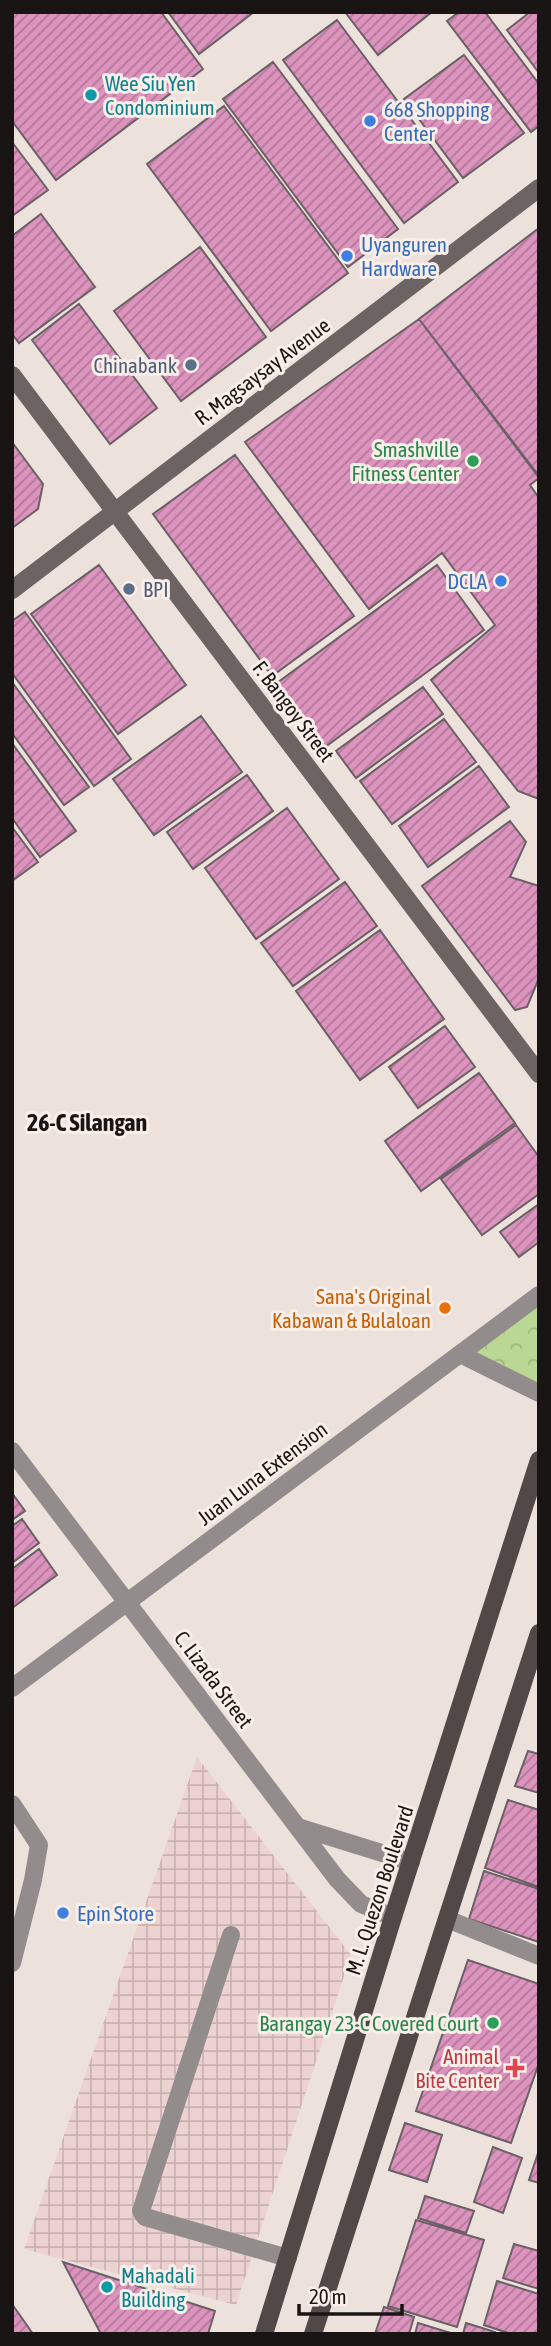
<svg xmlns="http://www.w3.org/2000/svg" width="551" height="2346" viewBox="0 0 551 2346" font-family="'Asap Condensed',sans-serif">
	<defs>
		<pattern id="industrial-grid" width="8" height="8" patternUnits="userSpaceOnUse" patternTransform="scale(1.75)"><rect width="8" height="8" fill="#edd2d2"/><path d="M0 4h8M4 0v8" fill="none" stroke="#cbb3b3"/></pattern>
		<pattern id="forest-crowns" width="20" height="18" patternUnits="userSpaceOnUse" patternTransform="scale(1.75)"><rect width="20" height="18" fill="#bbd794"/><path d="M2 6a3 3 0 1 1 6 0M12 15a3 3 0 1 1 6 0" fill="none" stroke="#a0b87f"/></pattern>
		<pattern id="building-hatch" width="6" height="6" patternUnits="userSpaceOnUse" patternTransform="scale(1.75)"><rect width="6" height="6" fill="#dc93bd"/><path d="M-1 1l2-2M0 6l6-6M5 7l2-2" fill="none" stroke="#b27798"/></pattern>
	</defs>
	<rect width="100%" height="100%" fill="#ede1dc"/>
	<path fill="url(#industrial-grid)" d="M197,1757l154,198 -115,350 -212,-56z"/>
	<path fill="url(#forest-crowns)" d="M539,1305v80l-62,-29 -3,-5z"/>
	<path fill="url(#building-hatch)" stroke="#6a6065" stroke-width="2" d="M12,12h149l42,57 -147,111 -44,-59z
		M168,12h86l-55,42z
		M345,12h87l-54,43z
		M459,12h26l54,72v42l-8,6 -84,-111z
		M530,12h9v61l-32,-43z
		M337,20l121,162 -54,41 -121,-163z
		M464,55l60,78 -61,45 -59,-79z
		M273,62l125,167 -50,38 -125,-168z
		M224,106l124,167 -77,58 -124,-167z
		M12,142l36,48 -36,26z
		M41,214l54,73 -76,56 -7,-9v-98z
		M539,228v245l-2,2 -118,-156z
		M200,247l66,90 -85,64 -67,-90z
		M79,304l78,104 -47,36 -78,-104z
		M419,319l120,157v2l-9,7 9,13v301l-21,-8 -87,-111 64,-55 -53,-72 -73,56 -124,-167z
		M12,442l31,42 -5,25 -26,19z
		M235,455l119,161 -82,60 -119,-162z
		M99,565l87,120 -68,49 -87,-120z
		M437,565l47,65 -159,117 -48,-64z
		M25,612l106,147 -37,27 -82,-113v-52z
		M12,682l77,105 -25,18 -52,-72z
		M423,687l20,27 -87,64 -20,-27z
		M201,716l41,56 -88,63 -41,-56z
		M444,719l32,43 -84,62 -32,-43z
		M12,743l64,88 -36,26 -28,-39z
		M479,766l30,41 -81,60 -29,-41z
		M247,775l26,36 -80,58 -26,-37z
		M287,808l52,71 -83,60 -51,-71z
		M510,821l16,21 -16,35 29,9v92l-12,29 -12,3 -93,-124z
		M12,827l26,35 -26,19z
		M345,882l32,44 -84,60 -32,-43z
		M380,930l64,89 -84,61 -64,-89z
		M445,1026l30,41 -57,41 -29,-41z
		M479,1073l36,50 -94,68 -36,-50z
		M516,1125l23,32v37l-57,41 -41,-56z
		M539,1204v38l-20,15 -19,-25z
		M12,1493l13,18 -13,9z
		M22,1519l17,24 -27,20v-37z
		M39,1549l18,26 -45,33v-39z
		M528,1751l11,3v39l-24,-7z
		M508,1800l31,10v77l-54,-19z
		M484,1871l55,18v53l-70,-23z
		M468,1960l71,24v79l-28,80 -95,-32z
		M405,2123l37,12 -15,47 -38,-12z
		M493,2147l29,11 -19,55 -29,-11z
		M539,2150v33l-10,-3z
		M425,2196l49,15 -8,22 -48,-15z
		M416,2220l68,20 -27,87 -69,-21z
		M514,2244l25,7v38l-36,-11z
		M63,2262l152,49 -7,23h-107z
		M497,2281l42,13v40h-28l-27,-9z
		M12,2304l21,30h-21z
		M384,2307l30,10 -5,17h-34z
		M418,2323l36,11h-39z
		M466,2323l29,9v2h-32z"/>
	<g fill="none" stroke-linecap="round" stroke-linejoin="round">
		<path stroke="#928d8c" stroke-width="18" d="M460,1354l79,39
			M231,1935l-90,276 4,6 143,41"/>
		<path stroke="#928d8c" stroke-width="18" d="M12,1451l325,428 24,25 32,13
			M12,1688l527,-393
			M12,1804l27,41 -6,35 -21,83
			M298,1827l113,35
			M447,1919l92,37"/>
		<path stroke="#6c6463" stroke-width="18" d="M12,375l527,699
			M12,590l527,-402"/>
		<path stroke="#514847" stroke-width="18" d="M264,2334l129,-417 146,-457
			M313,2334l226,-701"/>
	</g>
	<g fill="#0f9aa8" stroke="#faeee9" stroke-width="2.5">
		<circle cx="91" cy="95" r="7"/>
		<circle cx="107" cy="2287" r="7"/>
	</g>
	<g fill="#3f7fe0" stroke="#faeee9" stroke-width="2.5">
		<circle cx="370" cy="121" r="7"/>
		<circle cx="347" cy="256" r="7"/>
		<circle cx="501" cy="581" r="7"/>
		<circle cx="63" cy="1913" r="7"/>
	</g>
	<g fill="#5c6f8a" stroke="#faeee9" stroke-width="2.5">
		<circle cx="191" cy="365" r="7"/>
		<circle cx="129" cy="589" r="7"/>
	</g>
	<g fill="#2e9e5b" stroke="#faeee9" stroke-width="2.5">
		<circle cx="473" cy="461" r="7"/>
		<circle cx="493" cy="2023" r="7"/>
	</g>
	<circle fill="#e8710a" stroke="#faeee9" stroke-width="2.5" cx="445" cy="1308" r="7"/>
	<path fill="#e0444e" stroke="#faeee9" stroke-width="2.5" d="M511.5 2057.5h7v7h7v7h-7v7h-7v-7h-7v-7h7z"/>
	<g text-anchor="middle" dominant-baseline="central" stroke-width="6" stroke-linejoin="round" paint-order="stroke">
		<g font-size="21" fill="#0d838f" stroke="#faeee9" text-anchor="start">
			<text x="105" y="83">Wee Siu Yen<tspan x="105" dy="24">Condominium</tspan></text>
			<text x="121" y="2275">Mahadali<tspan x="121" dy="24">Building</tspan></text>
		</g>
		<g font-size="21" fill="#366cbe" stroke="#faeee9" text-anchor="start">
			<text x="384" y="109">668 Shopping<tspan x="384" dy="24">Center</tspan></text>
			<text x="361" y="244">Uyanguren<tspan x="361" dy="24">Hardware</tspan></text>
			<text x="487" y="581" text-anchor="end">DCLA</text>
			<text x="77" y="1913">Epin Store</text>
		</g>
		<g font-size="21" fill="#4e5e75" stroke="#faeee9" text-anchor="end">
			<text x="177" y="365">Chinabank</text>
			<text x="143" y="589" text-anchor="start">BPI</text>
		</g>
		<g font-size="21" fill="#191514" stroke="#faeee9">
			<text transform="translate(262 371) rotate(-37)">R. Magsaysay Avenue</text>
			<text transform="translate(294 711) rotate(53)">F. Bangoy Street</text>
			<text transform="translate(262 1473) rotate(-37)">Juan Luna Extension</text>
			<text transform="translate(214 1679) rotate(53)">C. Lizada Street</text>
			<text transform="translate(379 1890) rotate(-72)">M. L. Quezon Boulevard</text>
		</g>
		<g font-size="21" fill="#27864d" stroke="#faeee9" text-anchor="end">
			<text x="459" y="449">Smashville<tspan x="459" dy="24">Fitness Center</tspan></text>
			<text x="479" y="2023">Barangay 23-C Covered Court</text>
		</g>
		<g font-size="21" fill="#c56008" stroke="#faeee9" text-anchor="end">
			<text x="431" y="1296">Sana's Original<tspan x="431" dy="24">Kabawan &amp; Bulaloan</tspan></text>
		</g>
		<g font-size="21" fill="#be3a42" stroke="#faeee9" text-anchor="end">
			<text x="499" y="2056">Animal<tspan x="499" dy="24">Bite Center</tspan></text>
		</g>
		<g font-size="24" font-weight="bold" fill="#191514" stroke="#faeee9">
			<text x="87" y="1122">26-C Silangan</text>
		</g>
	</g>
	<rect width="551" height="2346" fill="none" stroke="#191514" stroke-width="28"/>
	<path d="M299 2304v10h103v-10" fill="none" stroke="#191514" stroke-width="3.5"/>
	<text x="309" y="2304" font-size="21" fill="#191514" stroke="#faeee9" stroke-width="5" paint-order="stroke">20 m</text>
</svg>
